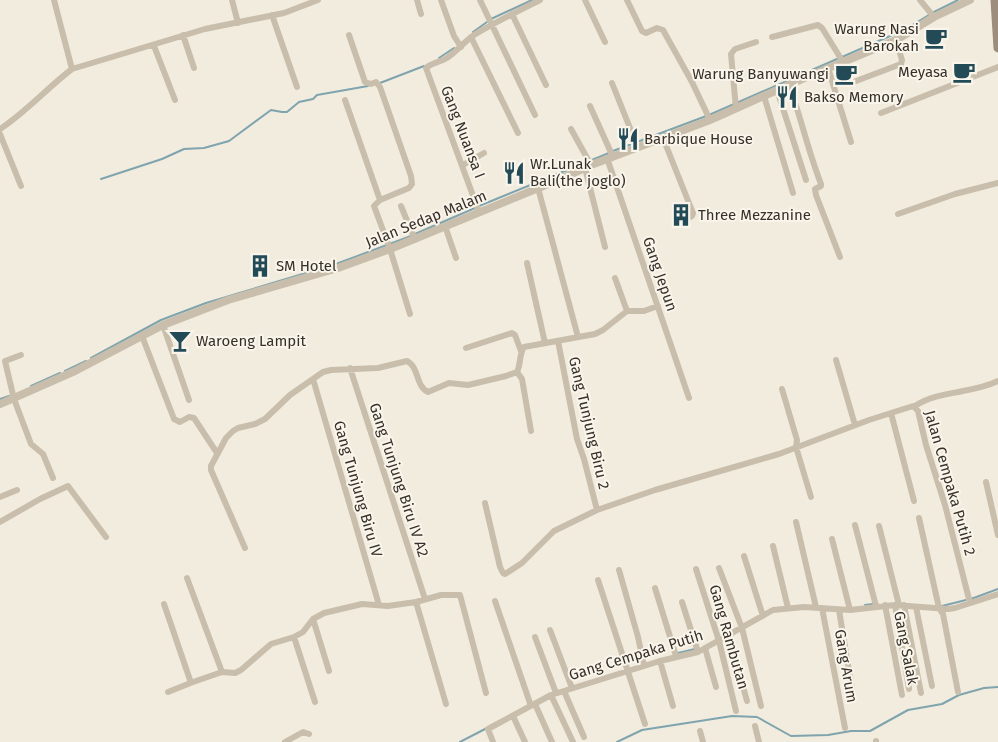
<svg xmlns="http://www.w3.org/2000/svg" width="998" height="742" viewBox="0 0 998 742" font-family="'Fira Sans',sans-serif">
	<rect width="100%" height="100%" fill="#f2ecdf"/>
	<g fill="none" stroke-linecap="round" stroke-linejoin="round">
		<path stroke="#7fa4ad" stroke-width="2" d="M491,19l41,-19
			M473,32l14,-10
			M842,57l64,-28 26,-16 26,-13
			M439,58l15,-10
			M380,83l44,-17
			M613,151l96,-36 128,-56
			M101,179l61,-20 22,-10 20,-1 25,-7 42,-31 11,2h5l12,-10 14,-3 4,-4 51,-9
			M479,206l130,-53
			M415,234l60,-26
			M91,358l70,-38 45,-17 130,-39 75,-28
			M65,371l21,-10
			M31,386l29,-13
			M0,399l9,-3
			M971,599l27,-10
			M865,605l8,-1
			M942,606l24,-6
			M678,653l17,-4
			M460,742l27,-14
			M617,742l25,-12 90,-14 25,1 34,19 37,-1 23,-4h19l38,-21 34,-6 17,-9 25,-7 14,-1"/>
		<path stroke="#c9beab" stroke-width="6" d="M54,0l18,69
			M232,0l6,23
			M417,0l4,14
			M441,0l13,36 7,11
			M480,0l55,115
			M585,0l20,42
			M627,0l15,31 4,2 11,-5 6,2 29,52 18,38
			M920,0l14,17
			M512,14l34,71
			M272,15l25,72
			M183,35l11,33
			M349,35l16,47 6,2 5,-2 4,5 31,89 1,8 -3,4 -29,12 -6,6 16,43 20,65
			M471,37l47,96
			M772,37l46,-12 4,3 21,34
			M154,46l21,54
			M828,68l23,74
			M856,81l45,-17 1,-4 -6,-20
			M612,83l26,65
			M789,85c12,32 19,66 32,99v2l-6,3 1,6 24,62
			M777,90l29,90
			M764,96l29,97
			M345,100l35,100
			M590,106l23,51
			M736,109l-5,-55 4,-5 21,-7
			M881,113l117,-46
			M0,129c26,-17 47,-41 72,-60l133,-40 79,-16 34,-13
			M571,129l20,36
			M0,134l21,52
			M663,138l30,75 -1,3 -14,7
			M607,158l82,240
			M463,165l21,-12
			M585,168l20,79
			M538,188l40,149
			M401,206l14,34
			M479,212l-53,-144c5,-5 14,-6 21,-10 10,-7 17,-16 27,-23 21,-13 44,-24 66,-35
			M898,214l57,-20 43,-11
			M445,226l11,32
			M527,263l18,80
			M627,311h17l14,-5
			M163,325l26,75
			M142,336l32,83 6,3 9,-5 5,1 23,35
			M558,341l19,98 7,20 13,51
			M466,348l46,-15 3,2 6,16
			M21,355l-16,6 9,38 17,45 12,10 10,24
			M836,360l19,65
			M350,368l75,231
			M517,372c4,-8 2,-18 7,-25l71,-13 8,-4 24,-19 -12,-33
			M517,372l5,7 9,52
			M313,379l66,226
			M782,389l15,51 -1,7 15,50
			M915,406c24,-16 57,-12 83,-25
			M891,413l23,88
			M986,482l12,53
			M0,497l17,-7
			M485,503l15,64 3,6 2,1 17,-11 32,-32 43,-21 58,-20 124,-36 90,-34 44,-14 5,5 8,34 19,60 25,98
			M919,518l20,90 4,6 15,78
			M0,522l40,-23 28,-13 38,51
			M796,522l20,85
			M855,525l21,81
			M879,526l20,79
			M832,539l18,71
			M773,546l15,62
			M245,548l-34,-78v-4l15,-28 7,-7 5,-3 17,-4 10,-5 25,-24 33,-23 8,-2 47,-2 29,-7c12,6 9,26 21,31l21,-9 19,2 38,-9 11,-4
			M744,556l19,60
			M719,568l23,60 19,78
			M696,569l23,72 17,70
			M619,570l19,67 6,29
			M187,578l35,94
			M598,580l47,144
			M655,588l21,68
			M495,601l36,105
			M416,602l30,102
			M682,602l16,50
			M164,604l26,76 3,2 29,-10 13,1 6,-3 30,-26 23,-7 9,-5 10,-13 11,-6 38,-9 26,2 28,-4 25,-7h19l26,98
			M885,605l17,90
			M895,605l14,84
			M904,605l17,88
			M916,607l16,79
			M822,608l23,120
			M839,610l13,79
			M313,619l16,52
			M550,630l22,58
			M729,636l18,65
			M294,637l21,65
			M535,637l21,56
			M705,648l11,39
			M660,661l13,45
			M564,691l20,46
			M168,692l25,-10
			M551,695l22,47
			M535,704l17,38
			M513,716l12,26
			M755,726l4,16
			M700,731l3,11
			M876,741v1
			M285,742l18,-10 6,2
			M493,742l-5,-13 63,-34 109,-34 38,-9 75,-42 31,-3 46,3 45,-5 53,4 7,-1 43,-14"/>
		<path stroke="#c9beab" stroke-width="8" d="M0,404l75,-33 88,-46 65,-25 110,-32 52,-19 168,-69 33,-15 119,-45 92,-41 94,-39 38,-23 36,-17"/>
		<path stroke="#9d8d7d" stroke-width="9" d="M995,0l3,48"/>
	</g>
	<defs>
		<symbol id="cafe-bare" viewBox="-9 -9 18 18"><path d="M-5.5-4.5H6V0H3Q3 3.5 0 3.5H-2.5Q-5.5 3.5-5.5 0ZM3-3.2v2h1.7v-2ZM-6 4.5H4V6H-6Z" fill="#224b57" stroke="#f9f5eb" stroke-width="2.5" paint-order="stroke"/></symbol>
		<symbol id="restaurant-bare" viewBox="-9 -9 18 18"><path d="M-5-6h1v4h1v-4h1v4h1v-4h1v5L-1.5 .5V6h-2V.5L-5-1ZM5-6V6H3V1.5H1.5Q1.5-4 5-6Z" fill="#224b57" stroke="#f9f5eb" stroke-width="2.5" paint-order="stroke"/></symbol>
		<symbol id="building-bare" viewBox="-9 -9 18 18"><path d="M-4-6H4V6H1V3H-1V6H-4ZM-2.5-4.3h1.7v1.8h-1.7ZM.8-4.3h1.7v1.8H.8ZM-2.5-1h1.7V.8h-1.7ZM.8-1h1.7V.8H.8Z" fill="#224b57" stroke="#f9f5eb" stroke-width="2.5" paint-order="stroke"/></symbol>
		<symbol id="bar-bare" viewBox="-9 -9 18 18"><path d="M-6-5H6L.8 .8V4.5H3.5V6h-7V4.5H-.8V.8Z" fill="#224b57" stroke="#f9f5eb" stroke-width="2.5" paint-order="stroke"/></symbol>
	</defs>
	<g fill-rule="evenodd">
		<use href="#cafe-bare" x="920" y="22" width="32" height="32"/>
		<use href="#cafe-bare" x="948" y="56" width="32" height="32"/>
		<use href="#cafe-bare" x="830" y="58" width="32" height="32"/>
		<use href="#restaurant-bare" x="771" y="81" width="32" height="32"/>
		<use href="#restaurant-bare" x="612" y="123" width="32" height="32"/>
		<use href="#restaurant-bare" x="498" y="157" width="32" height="32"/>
		<use href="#building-bare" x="665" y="199" width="32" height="32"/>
		<use href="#building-bare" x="244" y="250" width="32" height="32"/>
		<use href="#bar-bare" x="164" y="325" width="32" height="32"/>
	</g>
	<g text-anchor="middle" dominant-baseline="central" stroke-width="4" stroke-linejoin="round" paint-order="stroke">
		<g font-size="15" fill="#37302a" stroke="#f9f5eb" text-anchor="start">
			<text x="919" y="29" text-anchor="end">Warung Nasi<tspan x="919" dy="17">Barokah</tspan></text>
			<text x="948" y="72" text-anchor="end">Meyasa</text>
			<text x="829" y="74" text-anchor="end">Warung Banyuwangi</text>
			<text x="804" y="97">Bakso Memory</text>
			<text x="644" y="139">Barbique House</text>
			<text x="530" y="164">Wr.Lunak<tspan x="530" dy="17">Bali(the joglo)</tspan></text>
			<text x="698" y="215">Three Mezzanine</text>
			<text x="276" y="266">SM Hotel</text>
			<text x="196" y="341">Waroeng Lampit</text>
		</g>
		<g font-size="15" fill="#37302a" stroke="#f9f5eb">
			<text transform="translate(463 132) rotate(69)">Gang Nuansa I</text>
			<text transform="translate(426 219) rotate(-22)">Jalan Sedap Malam</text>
			<text transform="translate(660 274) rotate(71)">Gang Jepun</text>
			<text transform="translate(589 423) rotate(77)">Gang Tunjung Biru 2</text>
			<text transform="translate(399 480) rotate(72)">Gang Tunjung Biru IV A2</text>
			<text transform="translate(950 483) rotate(74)">Jalan Cempaka Putih 2</text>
			<text transform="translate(358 489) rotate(74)">Gang Tunjung Biru IV</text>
			<text transform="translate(729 637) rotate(74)">Gang Rambutan</text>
			<text transform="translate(906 648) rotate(79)">Gang Salak</text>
			<text transform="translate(636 655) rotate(-17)">Gang Cempaka Putih</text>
			<text transform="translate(846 666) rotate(80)">Gang Arum</text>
		</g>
	</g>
</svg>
